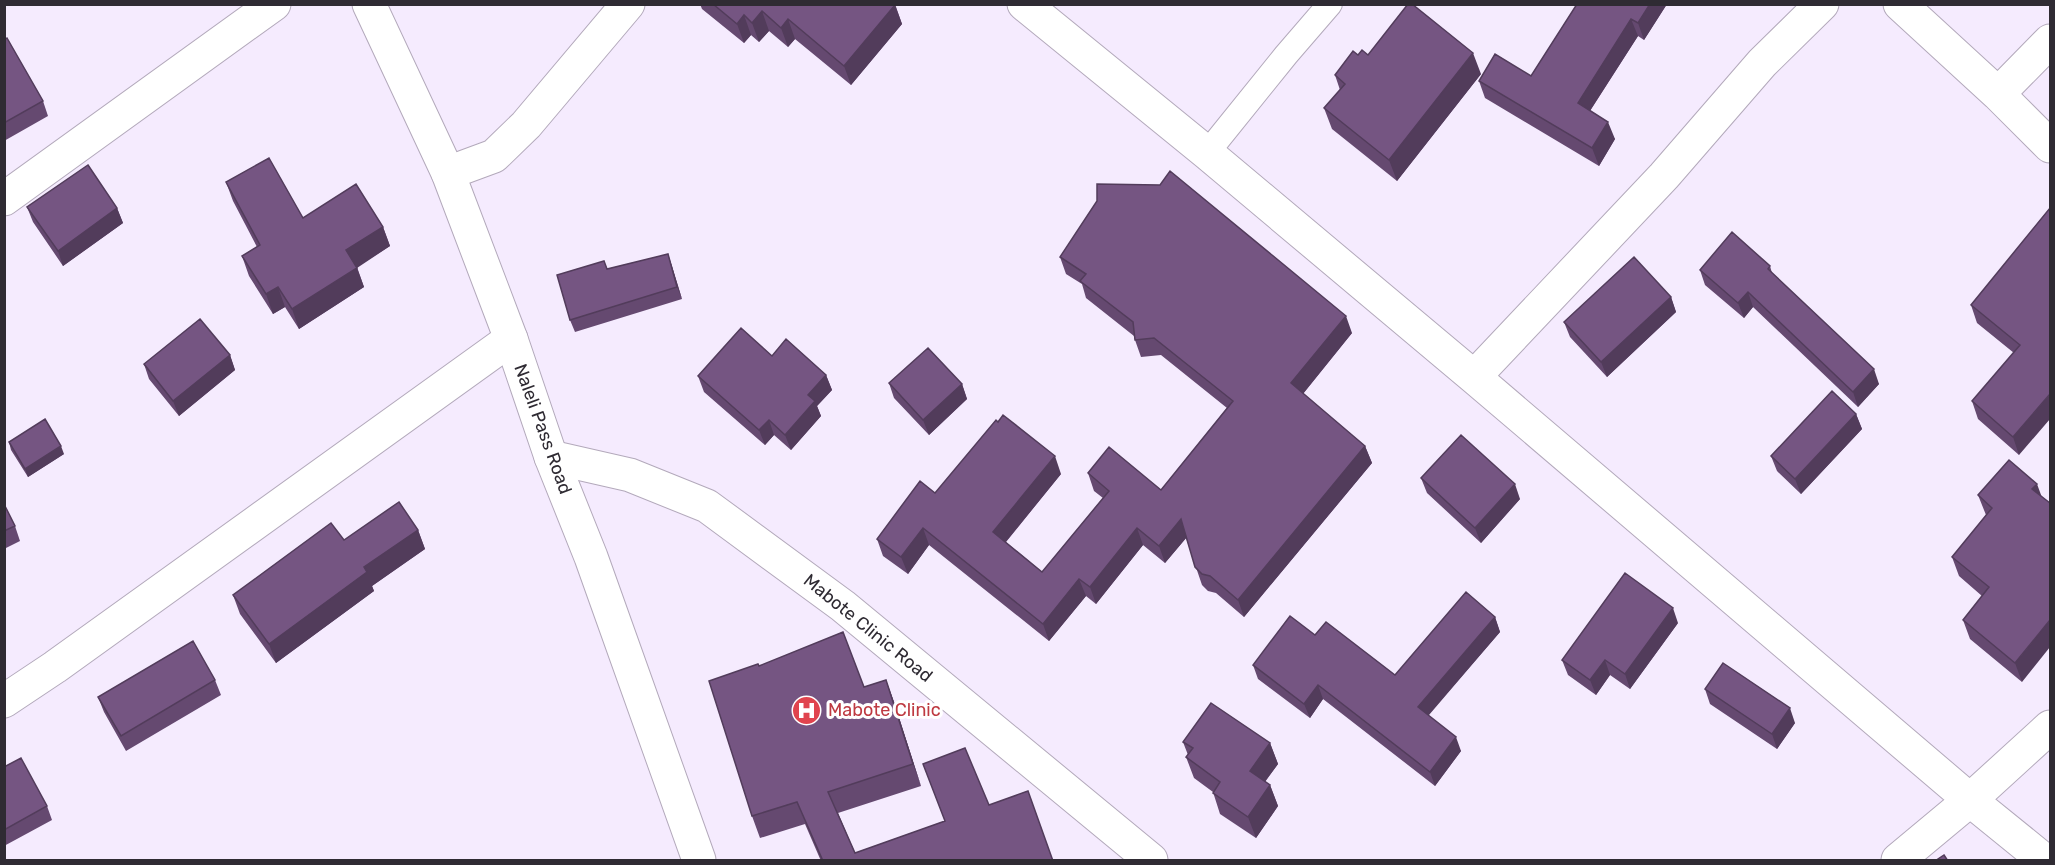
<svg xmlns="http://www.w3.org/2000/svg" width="2055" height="865" viewBox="0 0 2055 865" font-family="Rubik,sans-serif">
	<rect width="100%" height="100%" fill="#f5ebfe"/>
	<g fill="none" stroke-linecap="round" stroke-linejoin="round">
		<defs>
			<path id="service" d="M1207,153l79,-98 44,-51"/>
			<path id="minor" d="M1024,4l183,149 267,224 496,423 74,60
				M1900,4l98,90 52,52
				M1998,94l52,-53
				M448,173l46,-17 32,-31 102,-121
				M4,199l270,-195
				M1474,377l190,-201 98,-113 60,-59
				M551,457l79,18 77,31 136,100 308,254
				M4,701l51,-34 456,-328
				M1898,860l72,-60 80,-73"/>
			<path id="secondary" d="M369,4l79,169 63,166 40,118 40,100 108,303"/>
		</defs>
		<use href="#service" stroke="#b3a9bb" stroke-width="26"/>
		<use href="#minor" stroke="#b3a9bb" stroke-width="35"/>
		<use href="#secondary" stroke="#b3a9bb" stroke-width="35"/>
		<use href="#service" stroke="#fff" stroke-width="24"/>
		<use href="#minor" stroke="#fff" stroke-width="33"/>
		<use href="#secondary" stroke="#fff" stroke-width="33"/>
	</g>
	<path fill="#654970" d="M700,4h195l7,20 -51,61 -56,-46 -7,8 -19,-16 -10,11 -8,-7 -7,8 -42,-34z
		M1577,4h90l-23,36 -6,-4 -48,75 25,28 -16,27 -114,-68 -6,-17 52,-5z
		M4,40l39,61 5,15 -44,25z
		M1358,55h10l113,19 -84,107 -65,-52 -8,-21 16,-18 -5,-15z
		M226,182l77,36 80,9 7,19 -33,21 7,20 -65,42 -14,-22 -12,7 -24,-38 -7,-20 15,-9 -24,-46z
		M27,207l90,1 6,15 -60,43 -30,-44z
		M2050,208l-31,247 -41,-36 -6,-18 42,-48 -37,-30 -6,-18z
		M668,254l14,45 -107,33 -5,-12 37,-51z
		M1060,257l292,76 -49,61 62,52 7,17 -128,154 -28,-24 -8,-2 -6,-6 -16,-47 -21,25 -22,-18 -47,59 -10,-8 -37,45 -120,-96 -21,29 -25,-18 -6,-17 58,-46 126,-19 -55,68 36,30 61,-74 -9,-7 -6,-18 73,17 66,-82 -66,-53 -20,2 -6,-17 -1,-4 -48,-38 -4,-14 -16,-10z
		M1770,266l2,7 107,111 -21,23 -105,-100 -9,11 -39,-33 -5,-15z
		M1671,297l5,15 -69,65 -37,-40 -6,-15z
		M230,355l5,15 -56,46 -30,-37 -5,-15z
		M772,356l54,19 6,15 -15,16 4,10 -30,34 -17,-15 -9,10 -61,-53 -6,-16z
		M889,383l73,1 5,15 -38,36 -35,-37z
		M1856,414l6,15 -61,65 -24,-23 -6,-15z
		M9,442l55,12 -36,23 -17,-27z
		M2009,460l13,222 -52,-43 -7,-19 19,-24 -23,-20 -7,-19 34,-42 -8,-20z
		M1421,478l99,21 -39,44 -54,-50z
		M4,504l11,22 5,15 -16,8z
		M418,530l7,19 -53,37 2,5 -98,72 -36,-49 -7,-19 111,-55z
		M1495,617l5,15 -72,83 33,36 -26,35 -112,-87 -13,19 -52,-39 -5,-14 62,-30 80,40z
		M1678,623l-48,66 -20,-14 -14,20 -28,-20 -6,-15z
		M759,666l105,21 22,-7 8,22 27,84 -83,27 17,40 90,-32 -22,-57 66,41 64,56h-232l-16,-37 -45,14 -8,-22z
		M215,680l6,15 -95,56 -22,-39 -6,-15z
		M1705,689l90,34 -18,26 -67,-45z
		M1183,742l87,1 8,21 -13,18 5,3 8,21 -22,32 -36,-24 -7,-22 -19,-14 -8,-21 2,-2z
		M4,767l43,39 5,14 -48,26z"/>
	<path fill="#523c5b" d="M1650,4h17l-23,36 -6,-17z
		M895,5l7,19 -51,61 -7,-19z
		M762,11l7,20 -10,11 -7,-19z
		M744,15l7,20 -7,8 -7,-19z
		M788,19l7,20 -7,8 -7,-19z
		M1631,19l7,17 -54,84 -6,-17z
		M1473,53l8,21 -84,107 -8,-21z
		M1608,122l7,17 -16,27 -7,-18z
		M117,208l6,15 -60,43 -5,-15z
		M383,227l7,19 -36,24 -8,-20z
		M668,254l4,12 10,33 -5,-12z
		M357,268l7,19 -65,42 -7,-20z
		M278,287l7,20 -12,7 -7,-20z
		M1748,292l5,15 -9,11 -6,-15z
		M1671,297l5,15 -69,65 -6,-15z
		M1346,316l6,17 -55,68 -6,-18z
		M230,355l5,15 -56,46 -6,-15z
		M1874,369l5,15 -21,23 -5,-15z
		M826,375l6,15 -15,16 4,10 -30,34 -6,-15 23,-40z
		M962,384l5,15 -38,36 -6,-15z
		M2050,394v25l-31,36 -6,-18z
		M1856,414l6,15 -61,65 -6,-15z
		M769,420l5,15 -9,10 -6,-15z
		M61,446l3,8 -36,23 -3,-8z
		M1365,446l7,17 -128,154 -6,-17z
		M1055,456l6,18 -61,75 -7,-17z
		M1515,484l5,15 -39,44 -6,-15z
		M2037,484l7,19 -12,-14z
		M1181,519l6,18 -22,26 -6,-17z
		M923,528l6,17 -21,29 -7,-17z
		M1137,528l6,17 -47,59 -6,-17z
		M418,530l7,19 -53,37 2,5 -98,72 -7,-19 95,-77z
		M1079,579l7,17 -37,45 -6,-17z
		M1673,608l5,15 -48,66 -5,-15z
		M1495,617l5,15 -77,90 -5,-15z
		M2050,620v27l-28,35 -7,-19z
		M1605,660l5,15 -14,20 -6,-15z
		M886,680l8,22 27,84 -8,-22z
		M1318,685l5,14 -13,19 -6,-14z
		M1790,708l5,15 -18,26 -5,-15z
		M1456,737l5,14 -26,35 -5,-14z
		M1270,743l8,21 -21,28 -7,-21z
		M1270,785l8,21 -22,32 -8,-21z"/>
	<path fill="#755582" stroke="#523c5b" stroke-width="1.5" d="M713,4h182v1l-51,61 -56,-47 -7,9 -19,-17 -10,12 -8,-8 -7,9z
		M1408,4h4l61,49 -84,107 -65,-52 21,-24 -10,-9 18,-24 5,4 4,-5 6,5z
		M1577,4h73l-12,19 -7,-4 -53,84 30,19 -16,26 -113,-67 16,-27 36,22z
		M7,38l36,63 -39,22v-83z
		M269,158l34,60 53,-34 27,43 -37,23 11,18 -65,41 -14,-22 -12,7 -24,-38 18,-11 -34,-63z
		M88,165l29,43 -59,43 -31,-44z
		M1170,171l176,145 -55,67 74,63 -127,154 -28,-24 -8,-2 -7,-7 -14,-48 -22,27 -22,-18 -47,59 -11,-8 -36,45 -120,-96 -22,29 -24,-18 43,-58 15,12 61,-73 2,2 5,-7 52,41 -62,76 49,40 67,-81 -21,-18 21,-26 52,43 72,-89 -79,-63 -19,2 -2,-18 -53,-41 6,-7 -26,-17 37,-56v-17l63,1z
		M2050,208v186l-37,43 -41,-36 48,-56 -49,-40z
		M1732,232l38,34 -2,3 106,100 -21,23 -105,-100 -10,11 -38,-33z
		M668,254l9,33 -107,33 -13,-45 47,-14 3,8z
		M1634,257l37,40 -70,65 -37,-40z
		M200,319l30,36 -57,46 -29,-37z
		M741,328l31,28 14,-17 40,36 -18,20 7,6 -30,34 -16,-15 -10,10 -61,-54z
		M928,348l34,36 -39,36 -34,-37z
		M1832,391l24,23 -61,65 -24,-23z
		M45,419l16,27 -36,23 -16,-27z
		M1461,435l54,49 -40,44 -54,-50z
		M2009,460l28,24 -5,5 18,14v117l-35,43 -52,-43 26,-33 -37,-30 40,-49 -14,-13z
		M399,502l19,28 -54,37 3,5 -98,72 -36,-49 98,-72 13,17z
		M4,504l11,22 -11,5z
		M1625,573l48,35 -48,66 -20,-14 -15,20 -28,-20z
		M1466,592l29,25 -77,90 38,30 -26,35 -112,-87 -14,19 -51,-39 37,-49 25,19 11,-13 69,53z
		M843,632l21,55 22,-7 27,84 -85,28 27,61 90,-32 -22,-57 42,-16 24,57 39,-14 25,70h-230l-26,-59 -45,14 -43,-135 49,-17 1,2z
		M193,641l22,39 -94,56 -23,-39z
		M1723,663l67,45 -18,26 -67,-45z
		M1211,703l59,40 -20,28 20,14 -22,32 -35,-24 7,-11 -34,-25 7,-9 -10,-6z
		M21,758l26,48 -43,24v-63z
		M1944,855l4,6h-13z"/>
	<defs>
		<symbol id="hospital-disc" viewBox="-11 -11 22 22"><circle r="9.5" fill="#e0444e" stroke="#fff"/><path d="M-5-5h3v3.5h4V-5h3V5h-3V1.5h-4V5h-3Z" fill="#fff"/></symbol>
	</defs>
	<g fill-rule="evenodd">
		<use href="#hospital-disc" x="790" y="694" width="33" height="33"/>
	</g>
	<g text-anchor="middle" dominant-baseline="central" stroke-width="6" stroke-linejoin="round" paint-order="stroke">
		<g font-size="18" fill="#2f2b33" stroke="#fff">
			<text transform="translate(543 429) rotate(70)">Naleli Pass Road</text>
			<text transform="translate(868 628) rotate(39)">Mabote Clinic Road</text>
		</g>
		<g font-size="18" fill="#be3a42" stroke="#fff" text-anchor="start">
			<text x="828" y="710">Mabote Clinic</text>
		</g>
	</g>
	<rect width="2055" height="865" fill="none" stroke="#2f2b33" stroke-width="12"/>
</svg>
